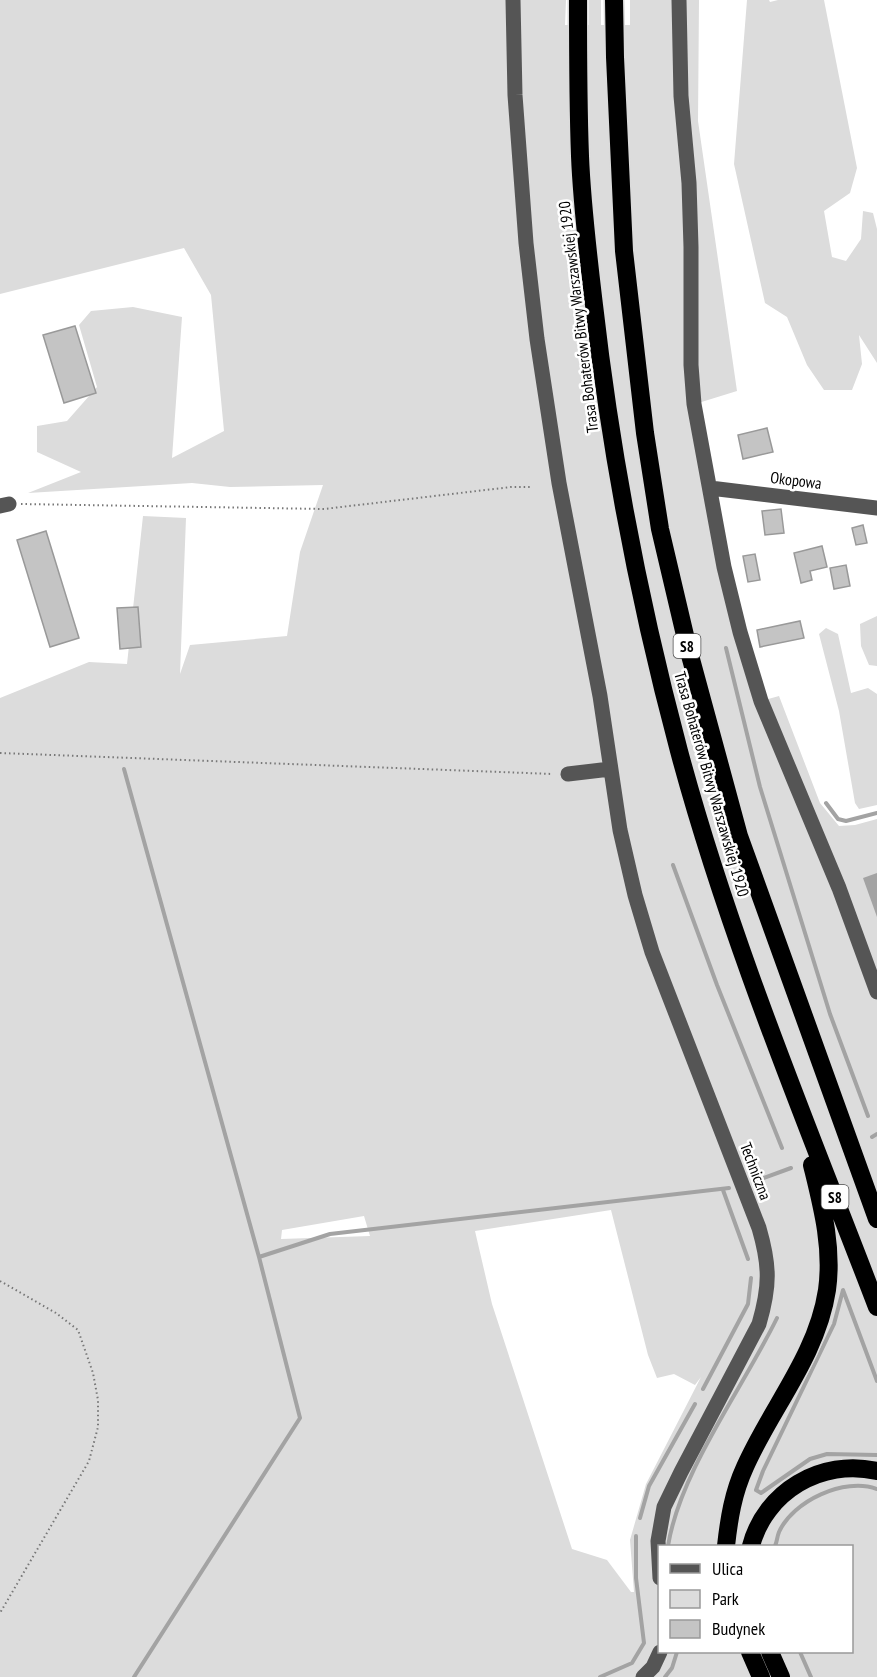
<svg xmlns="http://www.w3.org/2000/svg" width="877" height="1677" viewBox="0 0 877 1677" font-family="'PT Sans Narrow',sans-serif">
	<rect width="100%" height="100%" fill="#fff"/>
	<path fill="#dcdcdc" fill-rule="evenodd" d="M0,0h566l-1,25h24v-25h12v25h29v-25h69l-1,121 39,270 -42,13 66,297 18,-5 41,107 19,23 16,-1 22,-6v858h-877v-979l89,-36 38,2 16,-148 43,2 -6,156 10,-29 97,-9 13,-84 23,-67 -93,2 -38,-4 -164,10 53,-21 -44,-20v-26l30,-5 30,-34 -18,-62 12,-14 42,-4 49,10 -10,141 52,-27 -13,-136 -27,-47 -184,46zM611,1210l37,145 9,23 17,-4 21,11 6,-8 -55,107 -16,56 4,52h-3l-24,-32 -35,-11 -80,-245 -17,-73zM364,1216l6,20 -89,3 1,-9zM660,1546h192v106h-192z
		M747,0h22l1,2 8,-2h46l33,168 -7,25 -26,18 8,46 14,4 15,-22 2,-28 10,2 4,16v134l-18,-28 3,29 -10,26h-28l-17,-25 -20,-48 -22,-14 -31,-139z
		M877,616v50l-8,-1 -8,-19 -1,-22z
		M826,628l12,6 13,59 17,-5 9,6v111l-18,4 -4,-6 -16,-92 -20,-77z"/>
	<path fill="#a3a3a3" d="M877,873v44l-14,-39z"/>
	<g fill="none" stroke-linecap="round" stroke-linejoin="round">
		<path stroke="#a3a3a3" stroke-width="4" d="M726,648l34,139 70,227 38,102
			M124,769l135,488 41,161 -166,259
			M826,803l12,16 8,2 31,-8
			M673,865l44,120 65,163
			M872,1137l5,-3
			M753,1182l38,-14
			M723,1190l25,69
			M259,1257l71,-23 399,-46
			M877,1381l-34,-91 -9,34 -71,147 -7,19 5,3 49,-34 17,-5 50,1
			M703,1389l45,-85 3,-26
			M640,1518l9,-32 46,-82
			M668,1546c12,-75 75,-158 109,-228
			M775,1546c2,-4 2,-9 4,-14 14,-31 65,-55 98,-43
			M800,1652l11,25
			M600,1677l32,-14 12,-20 -8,-65v-42
			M665,1677l7,-9 5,-16"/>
	</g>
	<path fill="#c4c4c4" stroke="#999" stroke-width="1.5" d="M75,326l21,67 -32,10 -21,-68z
		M767,428l6,24 -30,7 -5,-24z
		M781,509l3,24 -19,2 -3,-24z
		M863,525l4,18 -11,2 -4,-17z
		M46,531l33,107 -29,9 -33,-107z
		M822,546l5,21 -17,4 2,9 -11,3 -7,-30z
		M755,554l5,26 -12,2 -5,-26z
		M846,565l4,21 -16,3 -4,-21z
		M138,607l3,40 -21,2 -3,-41z
		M800,621l4,17 -44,9 -3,-17z"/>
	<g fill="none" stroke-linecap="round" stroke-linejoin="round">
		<defs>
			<path id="highway" d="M578,0c0,52 0,104 2,156 2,50 8,99 14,149 17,150 46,300 85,446 51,190 128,373 198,556
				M614,0l1,57 9,194 21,182 15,96 28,119 51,188 138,383
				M726,1546c3,-27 7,-53 19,-79 26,-59 72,-111 82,-177 6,-43 -5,-84 -15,-125
				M751,1546c14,-54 70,-88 126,-75
				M750,1652l11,25
				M770,1652l11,25"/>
		</defs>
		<use href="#highway" stroke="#dbdbdb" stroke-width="21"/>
		<path stroke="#777" stroke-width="2" stroke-dasharray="1.5 3" stroke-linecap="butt" d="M21,504l303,5 187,-22h19
			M0,753l553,21
			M0,1281l56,32 22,17 15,43 5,27v27l-9,34 -89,152"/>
		<path stroke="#555" stroke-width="15" d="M513,0l2,95 11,148 11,96 22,144 41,213 20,134 15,65 17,57 107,276c11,38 11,58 0,96l-78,148 -17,35 -6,34 2,37
			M679,0l2,96 8,87 2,64v118l3,39 30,163 16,65 21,69 78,187 38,104
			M710,488l167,20
			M0,506l9,-2
			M568,774l42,-5
			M643,1677l10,-10 7,-15"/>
		<use href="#highway" stroke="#000" stroke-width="18"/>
	</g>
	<g text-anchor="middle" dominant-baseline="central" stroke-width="5" stroke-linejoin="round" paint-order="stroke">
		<g fill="#fff" stroke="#4c4c4c" stroke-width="1.5">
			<rect x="673.5" y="634" width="27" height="24" rx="4.5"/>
			<rect x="821.5" y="1185" width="27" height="24" rx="4.5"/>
		</g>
		<g font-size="15" font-weight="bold" fill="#000">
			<text x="687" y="646">S8</text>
			<text x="835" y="1197">S8</text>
		</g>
		<g font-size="16" fill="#000" stroke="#fff">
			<text transform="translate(578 317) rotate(-97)">Trasa Bohaterów Bitwy Warszawskiej 1920</text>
			<text transform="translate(796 480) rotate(7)">Okopowa</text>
			<text transform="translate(712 784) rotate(74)">Trasa Bohaterów Bitwy Warszawskiej 1920</text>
			<text transform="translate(756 1171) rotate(69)">Techniczna</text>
		</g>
	</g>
	<rect x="658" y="1545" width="195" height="108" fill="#ffffff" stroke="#999999" stroke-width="1.5"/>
	<rect x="670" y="1564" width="30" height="9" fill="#555555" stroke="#999999" stroke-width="1.5"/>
	<text x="712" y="1575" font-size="18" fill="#000000">Ulica</text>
	<rect x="670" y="1590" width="30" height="18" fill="#dcdcdc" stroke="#999999" stroke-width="1.5"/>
	<text x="712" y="1605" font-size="18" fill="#000000">Park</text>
	<rect x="670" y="1620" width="30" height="18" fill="#c4c4c4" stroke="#999999" stroke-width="1.5"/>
	<text x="712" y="1635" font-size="18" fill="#000000">Budynek</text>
</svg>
